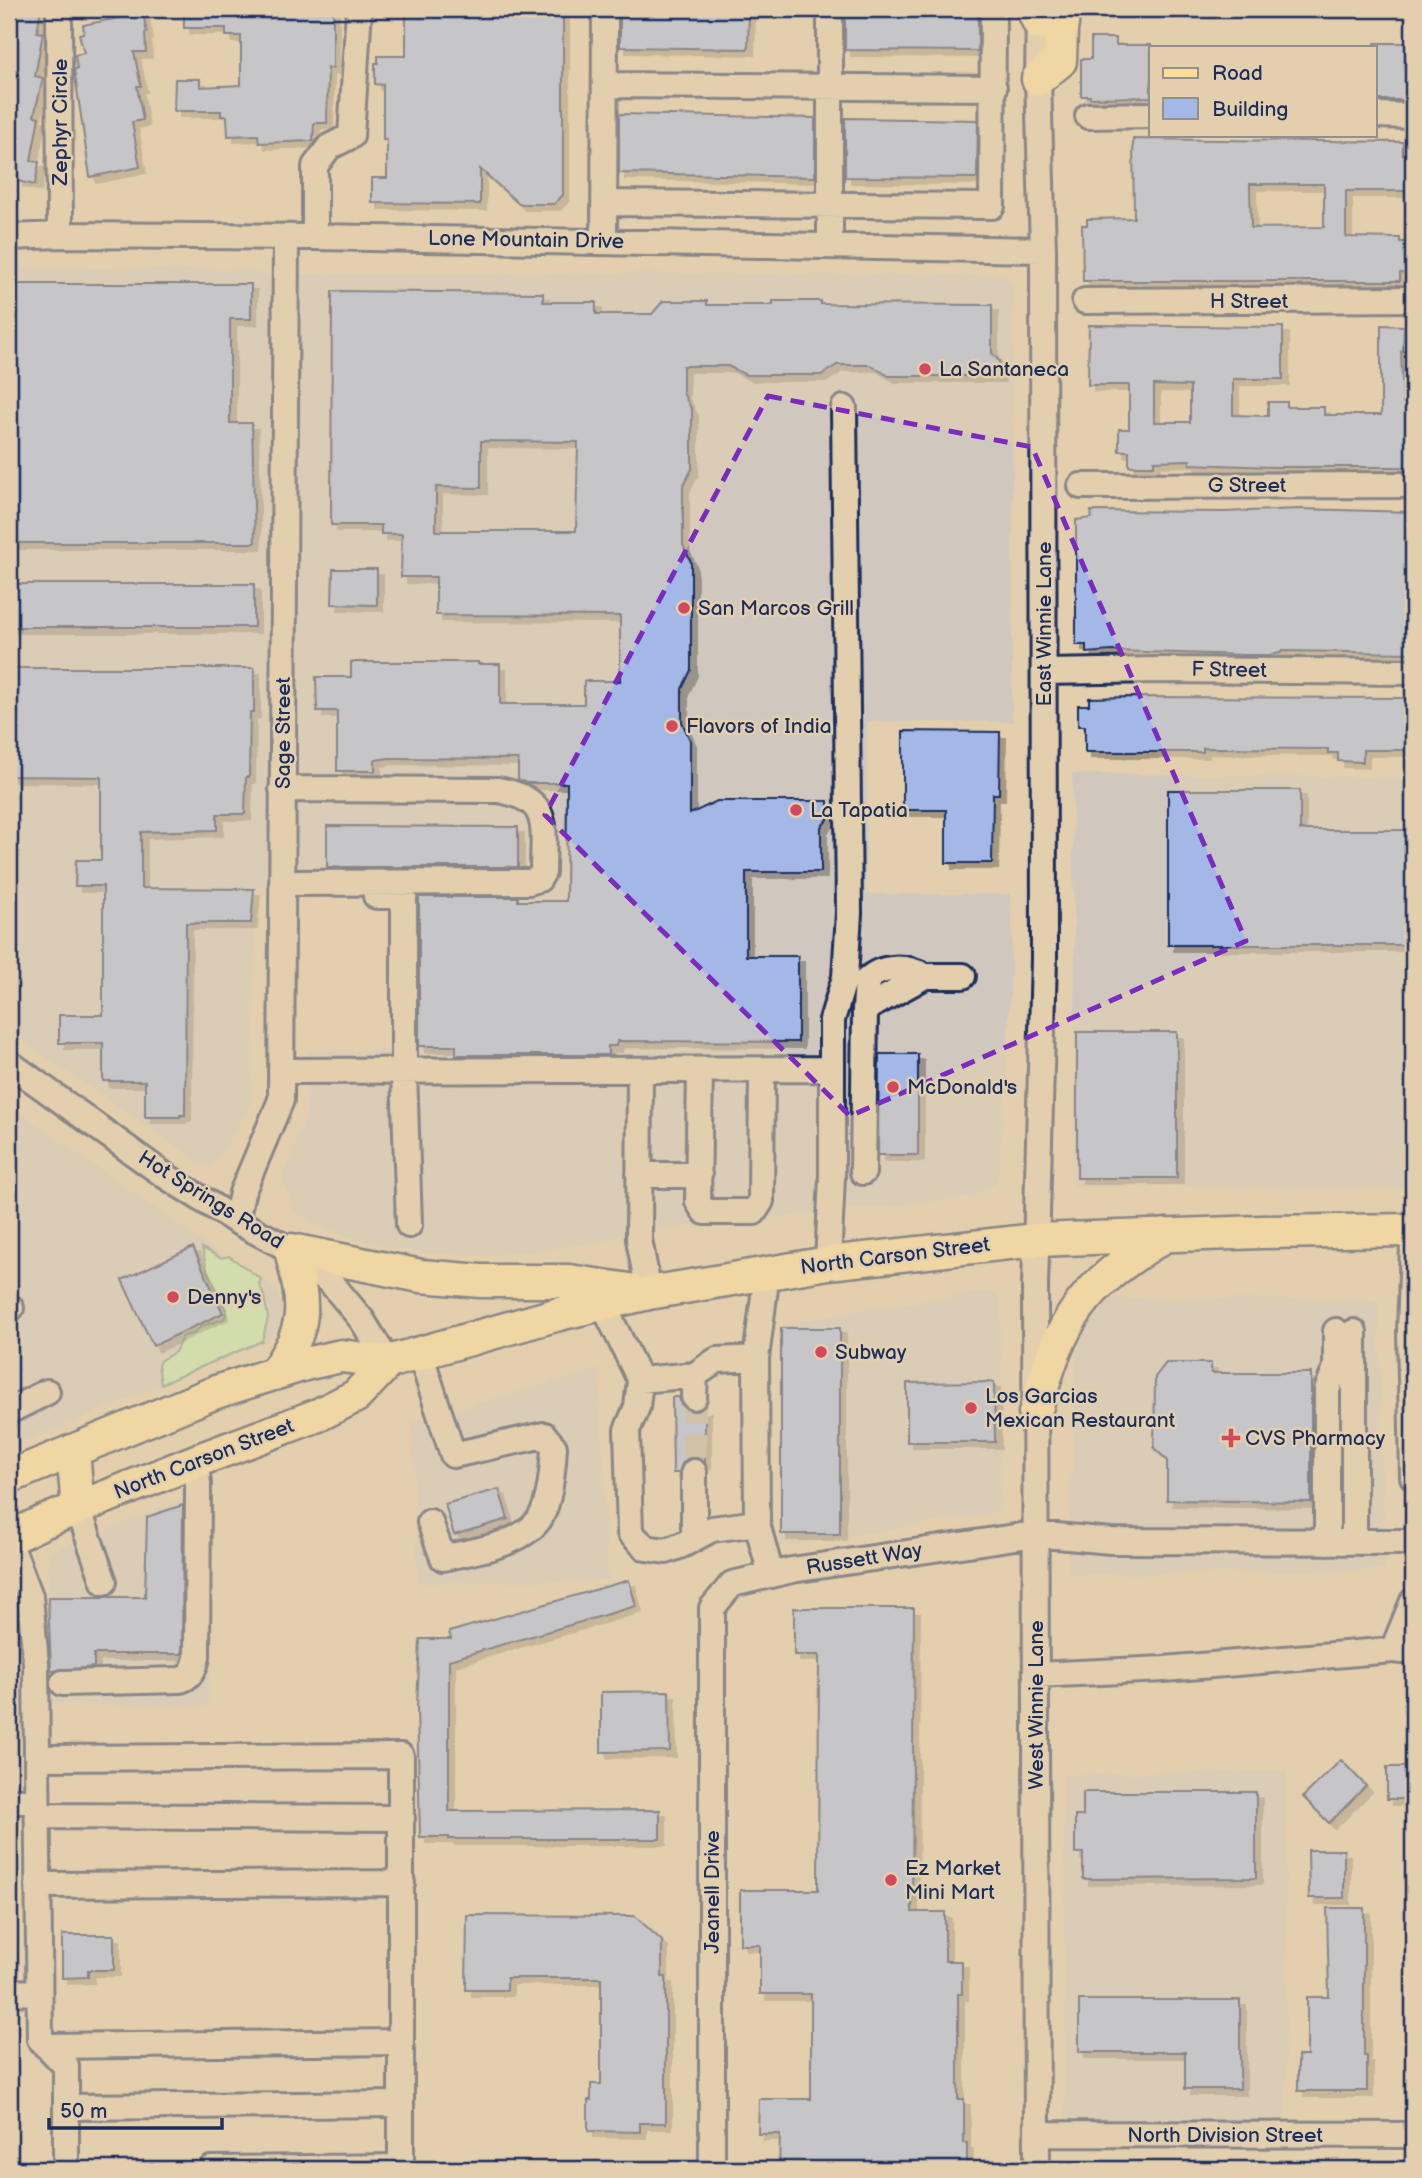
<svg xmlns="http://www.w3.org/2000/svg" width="1422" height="2178" viewBox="0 0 1422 2178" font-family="'Balsamiq Sans',sans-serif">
	<defs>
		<filter id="shadow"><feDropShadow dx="6" dy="6" stdDeviation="0" flood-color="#0004"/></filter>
	</defs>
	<rect width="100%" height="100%" fill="#e3cfad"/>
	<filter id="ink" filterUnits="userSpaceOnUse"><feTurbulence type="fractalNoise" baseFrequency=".0143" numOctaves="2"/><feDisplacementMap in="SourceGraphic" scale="14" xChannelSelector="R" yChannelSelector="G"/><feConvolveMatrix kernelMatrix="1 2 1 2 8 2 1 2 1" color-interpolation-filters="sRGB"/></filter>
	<g filter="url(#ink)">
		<path fill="#d0c8be" d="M9,216h14v51l224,3 16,4 358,-1 382,2 5,2 5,10 -1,435h-145l-1,172h145l1,51 -5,123 -9,111 -10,11 -23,8 -302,31 -90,17 -83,10 -62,-2 -41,-7 -39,-10 -34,-13 -20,-13 -12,-35 24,-58 1,-67 92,-1 2,-161 -145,-2 -4,216 -36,59 -5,4 -5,1 -197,-135z
			M1072,774l341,3v412l-340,-3 2,-182z
			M9,1105l191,135 76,48 6,13 1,17 -4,12 -15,13 -255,105z
			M991,1291l8,6 2,7v201l-4,7 -218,36v-222l80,-16z
			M1113,1298l265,2 7,270 -316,5v-100l4,-5v-79l5,-47 7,-22 17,-20z
			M599,1369l9,211 -190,3 -6,-161z
			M211,1488l-2,218 -163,-2 2,-151z
			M1286,1770v365l-221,-1 -1,-359z"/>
		<path fill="#bfedab" stroke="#6d8e84" stroke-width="2" d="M202,1248l19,10 8,-2 32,23 -2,4 5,13 4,22 -6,23 -101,43 -3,-19 3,-5 14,-8 8,-16 10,-2 9,-8 22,-7 3,-8 -20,-42z"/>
		<path fill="#a3b8e6" stroke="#1b2f5e" stroke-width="2" fill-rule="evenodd" filter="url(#shadow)" d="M9,9h32l-4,23 6,1 -8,43 8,2 -9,38 5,1 -8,44 8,1 -4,23 -18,-4 1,-7 -9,-2z
			M184,9l65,2v-2h84v59h-5l-1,55h-13l-1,18 -54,2 -1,-8 -30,1 -1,-20h-6v-5h-47l1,-32h25v8l41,-2v-49h-15v-8h-42z
			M406,9h157v186l-9,9h-35l-39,-35v35l-108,-1v-25h15v-38h-4v-55l-8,-1v-21h3v-7h28z
			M620,9h129l-1,40 -128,-2z
			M845,9h133v42l-133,-1z
			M143,13l4,20h-2l1,19h-12l7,34h-4l6,34 -11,2 8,45 -50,10 -16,-108h3l-2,-14 9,-2 -5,-19 5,-1 -1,-8z
			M1091,38h25v7h35v52l-61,1v-2h-9v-37h10z
			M1375,43h38v57h-38z
			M619,114l196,4v59l-196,-4z
			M845,118l133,2 -1,58 -132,-1z
			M1133,139l270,3v12h10v37h-67v46l54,1v4h13v32l-13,-1v8h-317l-1,-56h5v-6l47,-1zM1250,184h74v43l-73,1z
			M9,284h242v35h-21v104h22l3,120h-246z
			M332,291l211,2v9h53v12h56l11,-13h44v4h66v-4h48v3l171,1v48l7,8v15h-110l-19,-11h-33l-16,10h-75l-18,-9h-45v27l9,17v59l-9,17v59l8,17v108l-9,19v33l8,18v74l27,-13h111v18l-7,8v45h-75v84h52v86l-181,-1 -1,5h-8v9h-152v-9h-37v-149h99v4h48l1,-118h-40l-9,-3v-21l-129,-1 -14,2v11h-38v-60h-20l-1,-34h35v-15h127v2h22v40h84v-23h36v-65l-184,-1v-38h-35l1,-43h-21v-9h-50zM481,441l97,1 -2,89h-140v-44l45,1z
			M1089,325l194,2v52h-50v36l35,1v-14h19v5h37v8h57v-90l23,1 -1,25h-2l2,52h10v64h-140l-83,-3v-4l-36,1v5h-25v-15h-10v-22h10v-44h-41zM1154,385l36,1v36h-36z
			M1299,509l114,3v141l-132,-2v2l-12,2h-24l-133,-4 -26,2v-8h-10v-125l16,-2 -1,-7 131,1z
			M333,569h44v36l-45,-1z
			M9,584h245v43h-245z
			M9,668h245v44h-4l-1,65h-3l-1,37h-28v16l-76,2v56l113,1 -3,34h-65l-1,192h-5v2h-35v-36h-42v-38h-44v-28h44v-129h-28l1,-26h25v-83l-92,-1z
			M1131,697l282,1v52h-50v12l-25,-1v-8h-10v-4l-125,-1v4h-118v-26h-7v-21h11v-7z
			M903,731l97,1 -1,62h-6l-1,69h-46v-53h-43z
			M1168,790h132v40h113v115h-245z
			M327,826l191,1v40h-191z
			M1077,1032h100v146h-100z
			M879,1054h39v101h-40z
			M193,1247l30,66 -70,33 -31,-66z
			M781,1328h59v206h-59z
			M1166,1363h45v10h100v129l-144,-2v-40l-13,-12 1,-71z
			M994,1382l1,60h-88v-59z
			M672,1397h7l2,7 12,8 12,-5v56l-10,-6 -8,2 -5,5 -3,9h-6z
			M499,1489l9,30 -54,16 -9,-31z
			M183,1505l-1,149h-88v13l-43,4 -3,-74h97l2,-80z
			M629,1580l7,26 -187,54v151l211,-1v29h-211v-2h-29l-3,-131 3,-67h31l-2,-7z
			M794,1608h120l-2,304h33v49h17v33h-4v105h6v44h3v26h-188l1,-35h-22l1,-35h52v-105h-51v-49h-20v-55h78l1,-235h-25z
			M669,1691l1,60 -69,1v-60z
			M1341,1760l25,26 -37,37 -26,-26z
			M1387,1767h26v32h-26z
			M1083,1792h173v86l-173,1v-26h-8v-37h8z
			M1308,1850h36v48h-35z
			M1327,1908h37v148h3v35h-69v-35h9v-59h22z
			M467,1915l168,1 27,25v36h4v146h-26v9l-52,-1v-31h3v-16h10v-106h-94v12h-41z
			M62,1935h52v35h-26v7l-26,1z
			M1079,2000h161v89h-55v-37h-106z"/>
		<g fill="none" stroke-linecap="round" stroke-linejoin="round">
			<path stroke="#bbaf9d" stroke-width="24" stroke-dasharray="24 12" stroke-linecap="butt" d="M694,1397v75"/>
			<defs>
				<path id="minor" d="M59,9l1,226
					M605,85l389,3
					M1375,115l38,1
					M1088,116l63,-1
					M605,203l387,3 1,-197
					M9,237l51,-2 255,2 728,13
					M315,237v-71l14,-19 22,-11 8,-127
					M604,241l1,-232
					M830,246v-237
					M1085,301l328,-2
					M1081,486l332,-1
					M1044,672l115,-2 254,2
					M282,883l247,-1 10,-3 4,-7c0,-45 10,-73 -45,-82l-216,-1
					M376,896h28v175l5,154
					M865,1009l2,-29c15,-15 40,-14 58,-4
					M9,1063l155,112 72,46 55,29 41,34 30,36 26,42
					M700,1070l-2,132 7,10h49l7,-11 1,-131
					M281,1071l551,-2
					M640,1071l-1,168 10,54
					M863,1172l2,-163 60,-33h38
					M639,1175h60
					M236,1221l6,-28 39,-93 5,-863
					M1413,1244l-3,88 3,145
					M828,1263l4,-86v-157l13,-43 4,-64 -5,-505
					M603,1304l37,76 -3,27 -10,23 3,103 16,15 20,3 16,-6 30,-16 45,-6 -1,-165 11,-85
					M9,1310l2,-2
					M1354,1332v210
					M420,1353l33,102 91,-20 10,12c-1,19 -4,59 -16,74 -20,25 -65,30 -95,37l-13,-36
					M640,1380l55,-5 22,-15 39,-2
					M694,1397l1,-22
					M9,1411l38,-19
					M78,1508l26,74
					M757,1523l14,52
					M694,1537v-65
					M9,1541l21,55 6,68 4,375 26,27v103
					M1327,1542v-152l9,-23v-36
					M1393,1650l20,-49
					M1036,1675l128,-6 229,-19 20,2
					M63,1683l117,-3c11,-3 15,-12 17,-23l1,-172 -2,-24
					M37,1758l364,-2v413
					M9,1801h28
					M38,1816l364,2
					M38,1885l364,-2
					M9,1992l30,1
					M46,2046l355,-4
					M66,2107l335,-3
					M1037,2134l376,1
					M211,2169l190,-2
					M712,2169v-561l20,-24 60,-14 243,-36 76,7 302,1
					M1037,2169l-2,-882 9,-328 -1,-709 -5,-171 1,-70"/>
				<path id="major" d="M1033,9l6,14
					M1038,79l22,-18 1,-30 3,-22
					M274,1374c35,-49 31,-67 17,-124l130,26 60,5h88l61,9
					M1035,1413c26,-96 46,-126 131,-178
					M73,1451l5,57
					M9,1477l207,-85 89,-28 36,-8 47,6 171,-48 90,-21 179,-30 208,-23 225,-8 152,-2
					M9,1538l34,-16 153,-61 122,-46 38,-19 32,-34"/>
			</defs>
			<use href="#minor" stroke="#1b2f5e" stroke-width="30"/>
			<use href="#major" stroke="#1b2f5e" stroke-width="37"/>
			<use href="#minor" stroke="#e3cfad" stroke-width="24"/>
			<use href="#major" stroke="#fcde96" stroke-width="32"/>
		</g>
	</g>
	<path d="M0 0H1422V2178H0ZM768,396l264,51 214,494 -396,175 -305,-301z" fill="#e3cfad" fill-opacity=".55" fill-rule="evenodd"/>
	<path fill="none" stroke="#7b2cbf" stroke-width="5" stroke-dasharray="14 9" stroke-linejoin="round" d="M768,396l264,51 214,494 -396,175 -305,-301z"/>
	<g fill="#d1495b" stroke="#e3cfad" stroke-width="2.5">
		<circle cx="925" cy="369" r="7"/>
		<circle cx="684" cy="608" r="7"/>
		<circle cx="672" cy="726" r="7"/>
		<circle cx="796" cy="810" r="7"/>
		<circle cx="893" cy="1087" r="7"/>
		<circle cx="173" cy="1297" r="7"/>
		<circle cx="821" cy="1352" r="7"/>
		<circle cx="971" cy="1408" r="7"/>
		<path d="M1227.5 1427.5h7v7h7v7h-7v7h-7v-7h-7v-7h7z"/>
		<circle cx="891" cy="1880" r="7"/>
	</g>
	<g text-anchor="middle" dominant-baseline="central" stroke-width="5" stroke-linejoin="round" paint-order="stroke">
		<g font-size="21" fill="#1b2f5e" stroke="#e3cfad">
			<text transform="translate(60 122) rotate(-90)">Zephyr Circle</text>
			<text transform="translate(526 240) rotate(1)">Lone Mountain Drive</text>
			<text x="1249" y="301">H Street</text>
			<text x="1247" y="485">G Street</text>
			<text transform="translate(1044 624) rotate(-90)">East Winnie Lane</text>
			<text transform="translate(1229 670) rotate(1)">F Street</text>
			<text transform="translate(283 733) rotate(-90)">Sage Street</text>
			<text transform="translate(211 1200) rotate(32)">Hot Springs Road</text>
			<text transform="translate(895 1256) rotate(-7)">North Carson Street</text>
			<text transform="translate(204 1459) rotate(-21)">North Carson Street</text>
			<text transform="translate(864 1559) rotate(-9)">Russett Way</text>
			<text transform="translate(1036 1705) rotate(-90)">West Winnie Lane</text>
			<text transform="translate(712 1892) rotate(-90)">Jeanell Drive</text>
			<text x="1225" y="2135">North Division Street</text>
		</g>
		<g font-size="21" fill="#1b2f5e" stroke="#e3cfad" text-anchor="start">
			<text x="939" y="369">La Santaneca</text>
			<text x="698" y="608">San Marcos Grill</text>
			<text x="686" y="726">Flavors of India</text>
			<text x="810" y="810">La Tapatia</text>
			<text x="907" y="1087">McDonald's</text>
			<text x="187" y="1297">Denny's</text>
			<text x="835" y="1352">Subway</text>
			<text x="985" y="1396">Los Garcias<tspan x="985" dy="24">Mexican Restaurant</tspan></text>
			<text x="1245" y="1438">CVS Pharmacy</text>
			<text x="905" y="1868">Ez Market<tspan x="905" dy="24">Mini Mart</tspan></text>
		</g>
	</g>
	<rect width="1422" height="2178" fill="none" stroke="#e3cfad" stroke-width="35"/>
	<rect x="18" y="18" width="1387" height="2143" fill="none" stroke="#1b2f5e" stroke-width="2.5" filter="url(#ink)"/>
	<rect x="1149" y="46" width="228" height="91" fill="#e3cfad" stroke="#938f8d" stroke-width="2"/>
	<rect x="1163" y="68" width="35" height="10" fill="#fcde96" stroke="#938f8d" stroke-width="2"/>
	<text x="1212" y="80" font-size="21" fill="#1b2f5e">Road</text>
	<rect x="1163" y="98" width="35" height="21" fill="#a3b8e6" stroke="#938f8d" stroke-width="2"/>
	<text x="1212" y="116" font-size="21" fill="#1b2f5e">Building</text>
	<path d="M49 2118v10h173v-10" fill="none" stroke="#1b2f5e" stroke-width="3.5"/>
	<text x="60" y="2118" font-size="21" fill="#1b2f5e" stroke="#e3cfad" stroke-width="5" paint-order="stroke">50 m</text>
</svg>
